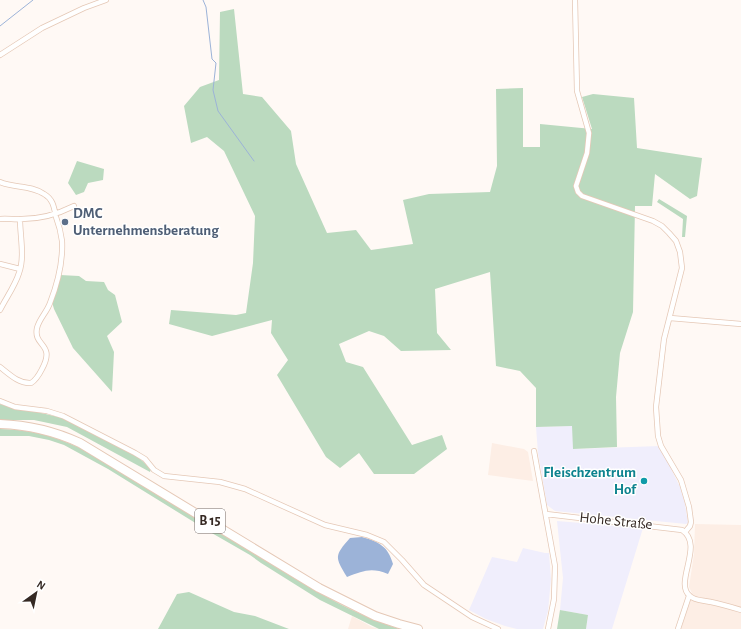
<svg xmlns="http://www.w3.org/2000/svg" width="741" height="629" viewBox="0 0 741 629" font-family="'Alegreya Sans',sans-serif">
	<rect width="100%" height="100%" fill="#fff9f5"/>
	<path fill="#fdeee5" d="M492,443l32,6 4,3 5,29 -45,-6z
		M695,524l46,1v104h-60l11,-36 -3,-6 5,-33z
		M352,616l20,11 7,2h-31z"/>
	<path fill="#f0eefc" d="M573,426l1,23 86,-3 20,41 5,17 3,19 -2,1 -131,-13 -8,-6 -9,-52 -2,-26z
		M557,521l86,7 -31,101h-26l2,-14 -28,-5 3,-32z
		M523,548l22,5h4l2,26 -3,32 -5,18h-26l-12,-3 -19,-7 -17,-9 23,-53 25,5z"/>
	<path fill="#bbdabf" d="M234,9l9,85 19,3 29,34 5,33 31,69 29,-3 15,20 42,-6 -10,-44 26,-6 61,-2 7,-26 -1,-77 27,-1v59h17v-23l52,5 -10,-32 11,-3 41,4 3,50 65,10 -5,38 -7,3 -35,-25 -3,32h-17l-2,106 -13,41 -4,44 1,50 -44,2 -1,-23 -36,1v-39l-16,-17 -24,-5 -6,-94 -55,17 2,44 14,17 -50,1 -17,-15 -15,-5 -30,13 7,18 17,5 49,78 30,-10 5,14 -33,25h-40l-15,-21 -19,15 -14,-11 -49,-82 11,-15 -17,-27 1,-13 -60,16 -43,-12 2,-14 65,5 10,-2 7,-50 2,-47 -31,-65 -17,-14 -16,6 -7,-37 16,-19 19,-7 1,-68z
		M77,161l27,8 -1,11 -15,3 -4,9 -8,3 -8,-12z
		M659,199l28,17 -2,21h-3l1,-18 -26,-17z
		M60,275l19,1 7,5 18,1 4,8 7,5 7,27 -15,14 7,16 -2,40 -39,-44 -19,-39 -2,-7z
		M0,404l17,5 11,1 35,8 74,38 14,13 -1,3 -83,-45 -33,-7h-34z
		M0,429c34,1 56,7 86,22 55,34 112,66 167,101 47,30 94,60 147,77h-21l-59,-29 -59,-37 -11,-8 -40,-23 -102,-63 -44,-24 -15,-5 -20,-4h-29z
		M189,592l45,20 21,4 34,13h-131l19,-35z
		M560,610l28,5 -2,14h-29z"/>
	<path fill="#9cb3d8" d="M362,537c17,5 26,9 31,27l-5,10c-17,-7 -25,-3 -41,3 -12,-20 -13,-21 3,-39z"/>
	<g fill="none" stroke-linecap="round" stroke-linejoin="round">
		<path stroke="#9cb3d8" stroke-width="1" d="M203,0l3,7 6,52 4,4 -3,27 5,21 36,50
			M0,26l33,-26"/>
		<defs>
			<path id="street" d="M575,0l2,91 12,42 -2,20 -11,33 2,6 4,4 71,25 9,5 7,7 7,8 4,11 2,16 -18,71 -8,68 2,29 3,10 20,34 8,27 2,15 -1,4 -5,6
				M0,55l42,-27 42,-20 22,-8
				M0,182c14,6 31,3 44,12 9,5 10,13 12,23 3,8 5,16 6,24 1,20 -5,44 -12,62 -3,9 -11,16 -13,25 -4,19 19,15 5,41 -3,6 -6,11 -11,14 -12,1 -22,-9 -31,-16
				M0,219c8,-1 15,1 22,0 18,0 36,-5 52,-13
				M0,264l20,5
				M0,310c6,-12 15,-24 19,-37 6,-16 1,-37 1,-54
				M670,318l71,6
				M0,401l15,6 32,4 16,5 72,37 10,6 9,11 10,6 56,6 25,7 80,36 42,10 17,7 18,18 22,25 48,32 26,12
				M534,451l21,115 -1,33 -6,30
				M546,514l136,16c23,15 -9,53 8,66 5,5 14,4 21,6 10,2 20,5 30,8
				M678,629l11,-33"/>
			<path id="highway" d="M0,424c29,1 54,7 80,19l239,145 56,28 24,8 19,5"/>
		</defs>
		<use href="#street" stroke="#e5c8b6" stroke-width="6"/>
		<use href="#highway" stroke="#e5c8b6" stroke-width="10"/>
		<use href="#street" stroke="#fff" stroke-width="4.5"/>
		<use href="#highway" stroke="#fff" stroke-width="8"/>
	</g>
	<circle fill="#5c6f8a" stroke="#fff" stroke-width="1.5" cx="65" cy="222" r="4"/>
	<circle fill="#0f9aa8" stroke="#fff" stroke-width="1.5" cx="644" cy="481" r="4"/>
	<g text-anchor="middle" dominant-baseline="central" stroke-width="3" stroke-linejoin="round" paint-order="stroke">
		<rect fill="#fff" stroke="#726965" stroke-width="1" x="195" y="509" width="30" height="24" rx="3"/>
		<g font-size="14" font-weight="bold" fill="#352923">
			<text x="210" y="521">B 15</text>
		</g>
		<g font-size="15" font-weight="bold" fill="#4e5e75" stroke="#fff" text-anchor="start">
			<text x="73" y="213">DMC<tspan x="73" dy="17">Unternehmensberatung</tspan></text>
		</g>
		<g font-size="15" font-weight="bold" fill="#0d838f" stroke="#fff" text-anchor="end">
			<text x="636" y="472">Fleischzentrum<tspan x="636" dy="17">Hof</tspan></text>
		</g>
		<g font-size="15" fill="#352923" stroke="#fff">
			<text transform="translate(616 521) rotate(6)">Hohe Straße</text>
		</g>
	</g>
	<g transform="translate(36 593) rotate(33)" stroke="#ffffff" stroke-width="3" paint-order="stroke">
	<path d="M0-3L7 15L0 10L-7 15Z" fill="#352923"/>
	<text y="-6" font-size="11" font-weight="bold" text-anchor="middle" fill="#352923">N</text>
	</g>
</svg>
